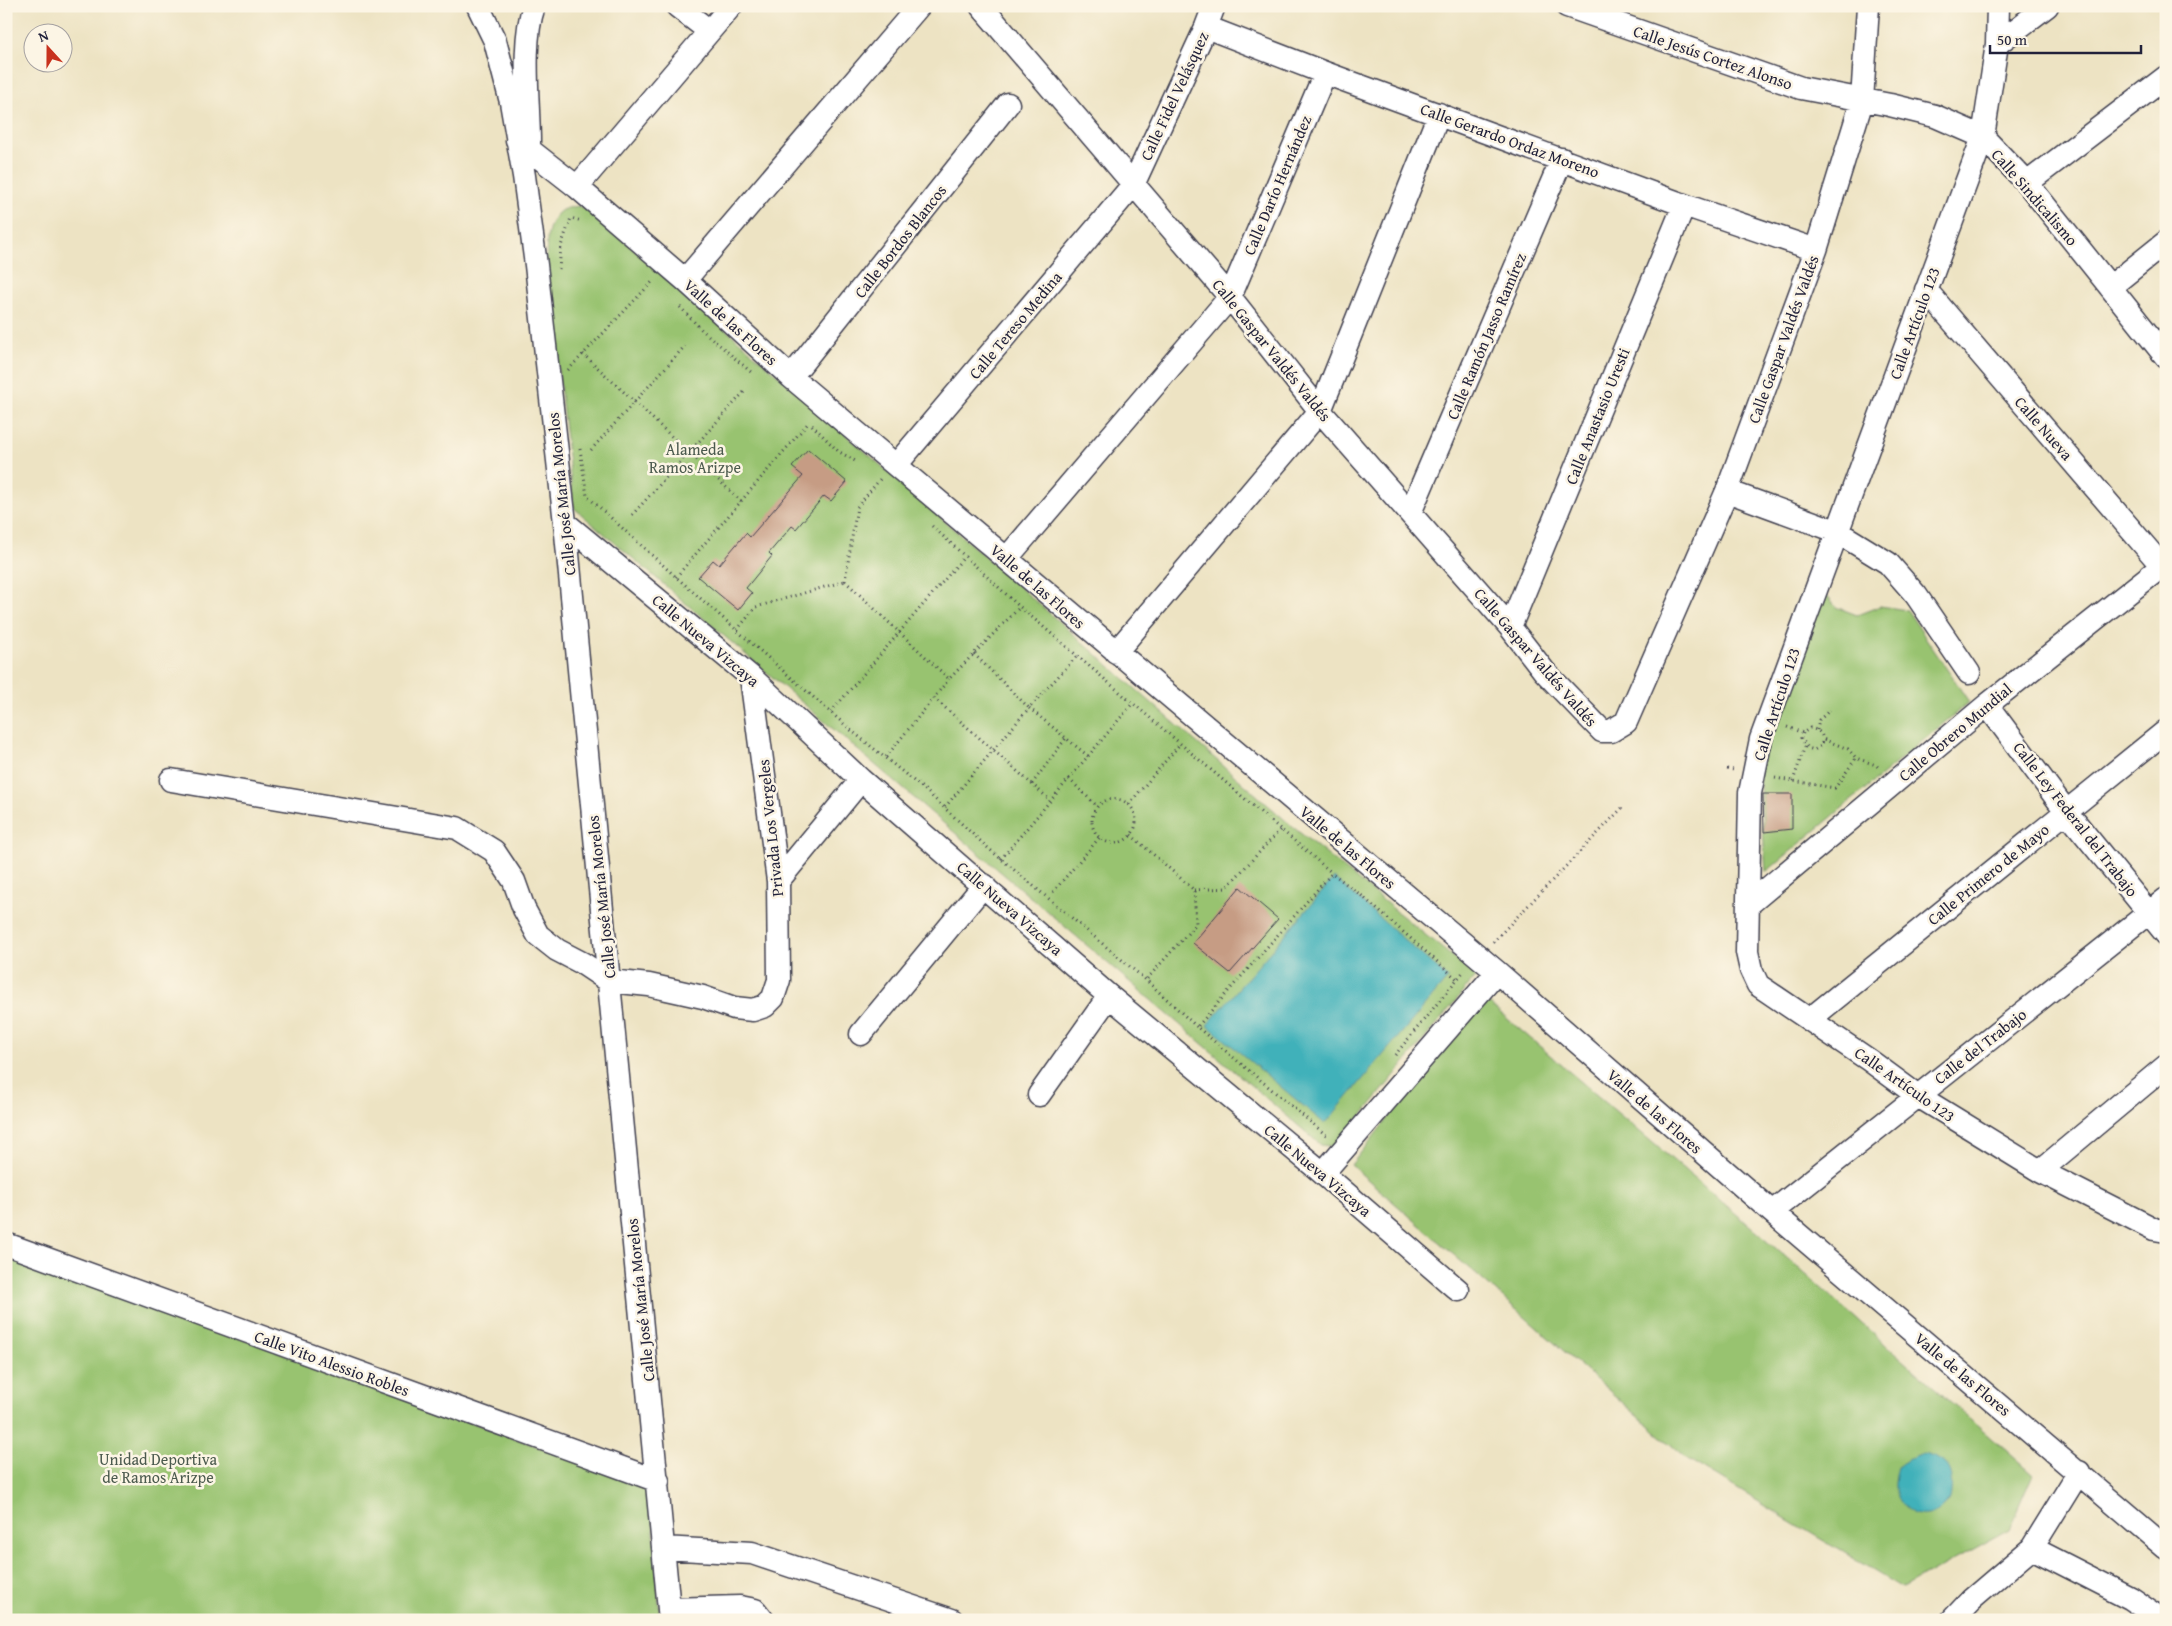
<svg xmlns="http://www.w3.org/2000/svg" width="2172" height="1626" viewBox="0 0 2172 1626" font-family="'Gentium Book Plus',serif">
	<rect width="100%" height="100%" fill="#fcf5e5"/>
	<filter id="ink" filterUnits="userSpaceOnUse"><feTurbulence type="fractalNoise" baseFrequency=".02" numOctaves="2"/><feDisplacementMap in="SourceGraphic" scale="10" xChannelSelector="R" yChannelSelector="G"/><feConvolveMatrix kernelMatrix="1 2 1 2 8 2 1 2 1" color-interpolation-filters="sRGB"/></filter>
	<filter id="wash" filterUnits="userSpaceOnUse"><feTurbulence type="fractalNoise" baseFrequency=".0096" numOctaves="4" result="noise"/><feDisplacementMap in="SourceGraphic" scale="20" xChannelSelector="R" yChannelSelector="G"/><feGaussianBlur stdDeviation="1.12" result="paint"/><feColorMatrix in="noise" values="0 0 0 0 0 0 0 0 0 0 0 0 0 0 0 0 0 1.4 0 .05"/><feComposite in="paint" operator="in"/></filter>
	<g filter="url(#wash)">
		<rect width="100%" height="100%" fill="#ede3c3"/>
		<path fill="#98c370" stroke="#5d7256" d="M578,206l13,5 702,616 183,149 -140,171 -15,-2 -747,-637 -26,-227c-1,-21 -7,-57 14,-71 4,-2 11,-3 16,-4z
			M1825,594l11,13 21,8 23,-9 27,4 62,92 -203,170 -8,-113z
			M1483,998l272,232 278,244 -24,55 -107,59 -216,-130 -335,-293z
			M6,1252l645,236 9,132h-654z"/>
		<path fill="#41b1ba" stroke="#326a7a" d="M1334,878l114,100 -123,146 -118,-99z
			M1922,1454c29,5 32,20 28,46 -5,4 -10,10 -15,13 -8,3 -16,3 -23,0 -20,-10 -19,-28 -14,-47l11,-7z"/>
		<g id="blocks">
			<path fill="#c69c84" d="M808,449l39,33 -16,19 -7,-5 -28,33 -4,-3 -23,27 3,3 -26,32 6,5 -14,17 -40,-33 15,-17 6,5 27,-32 4,4 53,-61 -11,-9z
				M1763,794h29v35l-28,3z
				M1240,887l38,32 -48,54 -37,-30z"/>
		</g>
	</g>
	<g filter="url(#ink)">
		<use href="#blocks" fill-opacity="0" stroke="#403f4f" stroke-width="1"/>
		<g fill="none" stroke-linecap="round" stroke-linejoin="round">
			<defs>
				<path id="minor" d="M478,6l17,35 16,61 13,74 12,89 29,258 105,1097
					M677,6l31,24
					M981,6l249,291 90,114 190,216 34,44 58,60h9l15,-9 101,-231 89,-241 46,-149 6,-95
					M1567,6l234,82 89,17 45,11 48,21 44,46 139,174
					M1998,6l-1,38 -14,93 -222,602 -11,54 -3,159 4,18 7,15 111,75 49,36 122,75 114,58 12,2
					M1206,27l119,46 359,132 132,45
					M1997,44l50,-38
					M517,140l60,47 108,93 106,97 706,595 275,240 394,336
					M529,143c0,-40 -8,-101 5,-137
					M2027,183l139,-106
					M577,187l154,-181
					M685,280l234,-274
					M2110,287l56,-45
					M1926,290l236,276
					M791,377l217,-273
					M897,464l236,-279 73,-158 8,-21
					M1727,491l109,40 52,32 28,32 53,78
					M1410,513l152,-354
					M565,523l186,154 110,103 248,216 204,169 145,125
					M1007,558l223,-261 95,-224
					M1510,627l174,-422
					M1116,652l204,-241 119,-297
					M1987,705l79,106 100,123
					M171,780l286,48 37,23 20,30 10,28 14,26 19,15 25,13 27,18 40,4 54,12 31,11 19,2 12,-4 8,-8 6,-18 -1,-99 -27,-204
					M778,881l83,-101
					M1748,905l239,-200 179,-142
					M1810,1019l356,-288
					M861,1034l123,-149
					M1039,1095l70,-99
					M2040,1171l126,-105
					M1323,1173l174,-201
					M1772,1212l394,-313
					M6,1244l652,237
					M663,1548l89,5 200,67
					M2032,1548l98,50 32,22
					M669,1609l71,-2 15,3 8,10
					M1952,1620l19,-20 61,-52 47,-76"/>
			</defs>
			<use href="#minor" stroke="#403f4f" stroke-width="25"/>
			<path stroke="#403f4f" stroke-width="3" stroke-dasharray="1 4" stroke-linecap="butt" d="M559,269l2,-23 10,-28 11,3
				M680,307l22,23 49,42
				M583,354l158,147
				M568,370l86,-90
				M812,425l26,26 19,11
				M580,449l7,47 89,81 176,154 73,59 63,58 158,132 51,47
				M591,450l94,-104
				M632,515l113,-124
				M932,526l88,81 312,266
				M676,577l133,-155
				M845,581l104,98 71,-72
				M845,581l12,-74 24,-29
				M737,630l19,-23 89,-26
				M974,654l55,54 49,-53
				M934,698l116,102
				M831,712l133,-155
				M1787,727l16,6 7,-5c7,2 11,3 13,11l25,10 8,9
				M1817,730l2,-10 11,-10
				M1803,733l-2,5 7,10 6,2 7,-4 2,-7
				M886,757l63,-78
				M1727,769l7,1
				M1775,778l60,10 21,-30 20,7 4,4
				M1069,779l28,27
				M1793,781l12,-35
				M1032,784l34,-46
				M1092 821a22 22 0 1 1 44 0a22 22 0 1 1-44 0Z
				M1129,804l51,-60
				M945,807l84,-99 59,48
				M1131,835l63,55 2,34 -50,56
				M1001,859l132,-156
				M1194,890l32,-2 54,-58
				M1053,892l47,-55
				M1493,942l131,-136
				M1395,1055l69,-84
				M1326,1135l-129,-108 135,-154 30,23 95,83"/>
			<use href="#minor" stroke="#fff" stroke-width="22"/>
		</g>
	</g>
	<g text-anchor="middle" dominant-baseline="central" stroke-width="5" stroke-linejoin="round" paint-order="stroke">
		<g font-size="16" fill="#22223b" stroke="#fcf5e5">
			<text transform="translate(1713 57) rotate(19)">Calle Jesús Cortez Alonso</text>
			<text transform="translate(1174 96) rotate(-65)">Calle Fidel Velásquez</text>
			<text transform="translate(1510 140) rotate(20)">Calle Gerardo Ordaz Moreno</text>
			<text transform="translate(1277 185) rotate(-67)">Calle Darío Hernández</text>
			<text transform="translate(2035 197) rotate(49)">Calle Sindicalismo</text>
			<text transform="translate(900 241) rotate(-52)">Calle Bordos Blancos</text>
			<text transform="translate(731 322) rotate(42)">Valle de las Flores</text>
			<text transform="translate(1914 323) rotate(-70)">Calle Artículo 123</text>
			<text transform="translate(1015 325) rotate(-50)">Calle Tereso Medina</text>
			<text transform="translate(1486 336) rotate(-67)">Calle Ramón Jasso Ramírez</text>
			<text transform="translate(1783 339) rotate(-70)">Calle Gaspar Valdés Valdés</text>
			<text transform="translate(1272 350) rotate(51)">Calle Gaspar Valdés Valdés</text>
			<text transform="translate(1597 416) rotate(-68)">Calle Anastasio Uresti</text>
			<text transform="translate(2044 428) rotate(49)">Calle Nueva</text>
			<text transform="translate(561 494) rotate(-96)">Calle José María Morelos</text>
			<text transform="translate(1038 586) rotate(41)">Valle de las Flores</text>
			<text transform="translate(706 640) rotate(40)">Calle Nueva Vizcaya</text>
			<text transform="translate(1536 657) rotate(49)">Calle Gaspar Valdés Valdés</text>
			<text transform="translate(1776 704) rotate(-72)">Calle Artículo 123</text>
			<text transform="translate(1955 732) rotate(-40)">Calle Obrero Mundial</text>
			<text transform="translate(2076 819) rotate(52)">Calle Ley Federal del Trabajo</text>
			<text transform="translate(770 828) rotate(-96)">Privada Los Vergeles</text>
			<text transform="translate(1348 847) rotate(40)">Valle de las Flores</text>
			<text transform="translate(1988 874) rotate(-39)">Calle Primero de Mayo</text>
			<text transform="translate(601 897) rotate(-96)">Calle José María Morelos</text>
			<text transform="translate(1010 908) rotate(41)">Calle Nueva Vizcaya</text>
			<text transform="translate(1980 1046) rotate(-38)">Calle del Trabajo</text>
			<text transform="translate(1905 1084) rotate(35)">Calle Artículo 123</text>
			<text transform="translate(1655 1111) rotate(41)">Valle de las Flores</text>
			<text transform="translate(1318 1170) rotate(40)">Calle Nueva Vizcaya</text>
			<text transform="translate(640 1300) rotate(-96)">Calle José María Morelos</text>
			<text transform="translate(332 1363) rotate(20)">Calle Vito Alessio Robles</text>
			<text transform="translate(1963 1374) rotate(40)">Valle de las Flores</text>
		</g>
		<g font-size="16" fill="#4b5a4e" stroke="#fcf5e5">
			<text x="695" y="449">Alameda<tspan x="695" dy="18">Ramos Arizpe</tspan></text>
			<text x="158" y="1459">Unidad Deportiva<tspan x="158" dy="18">de Ramos Arizpe</tspan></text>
		</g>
	</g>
	<rect width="2172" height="1626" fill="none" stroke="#fcf5e5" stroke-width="25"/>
	<g transform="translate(48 48) rotate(339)"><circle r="24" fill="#fcf5e5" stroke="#a5a1a1"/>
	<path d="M0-4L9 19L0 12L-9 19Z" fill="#c8321e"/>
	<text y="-8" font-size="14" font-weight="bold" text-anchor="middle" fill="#22223b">N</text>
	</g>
	<path d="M1990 45v8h151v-8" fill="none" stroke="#22223b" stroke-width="2.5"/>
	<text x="1997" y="45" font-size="15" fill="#22223b" stroke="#fcf5e5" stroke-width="4" paint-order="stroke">50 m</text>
</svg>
